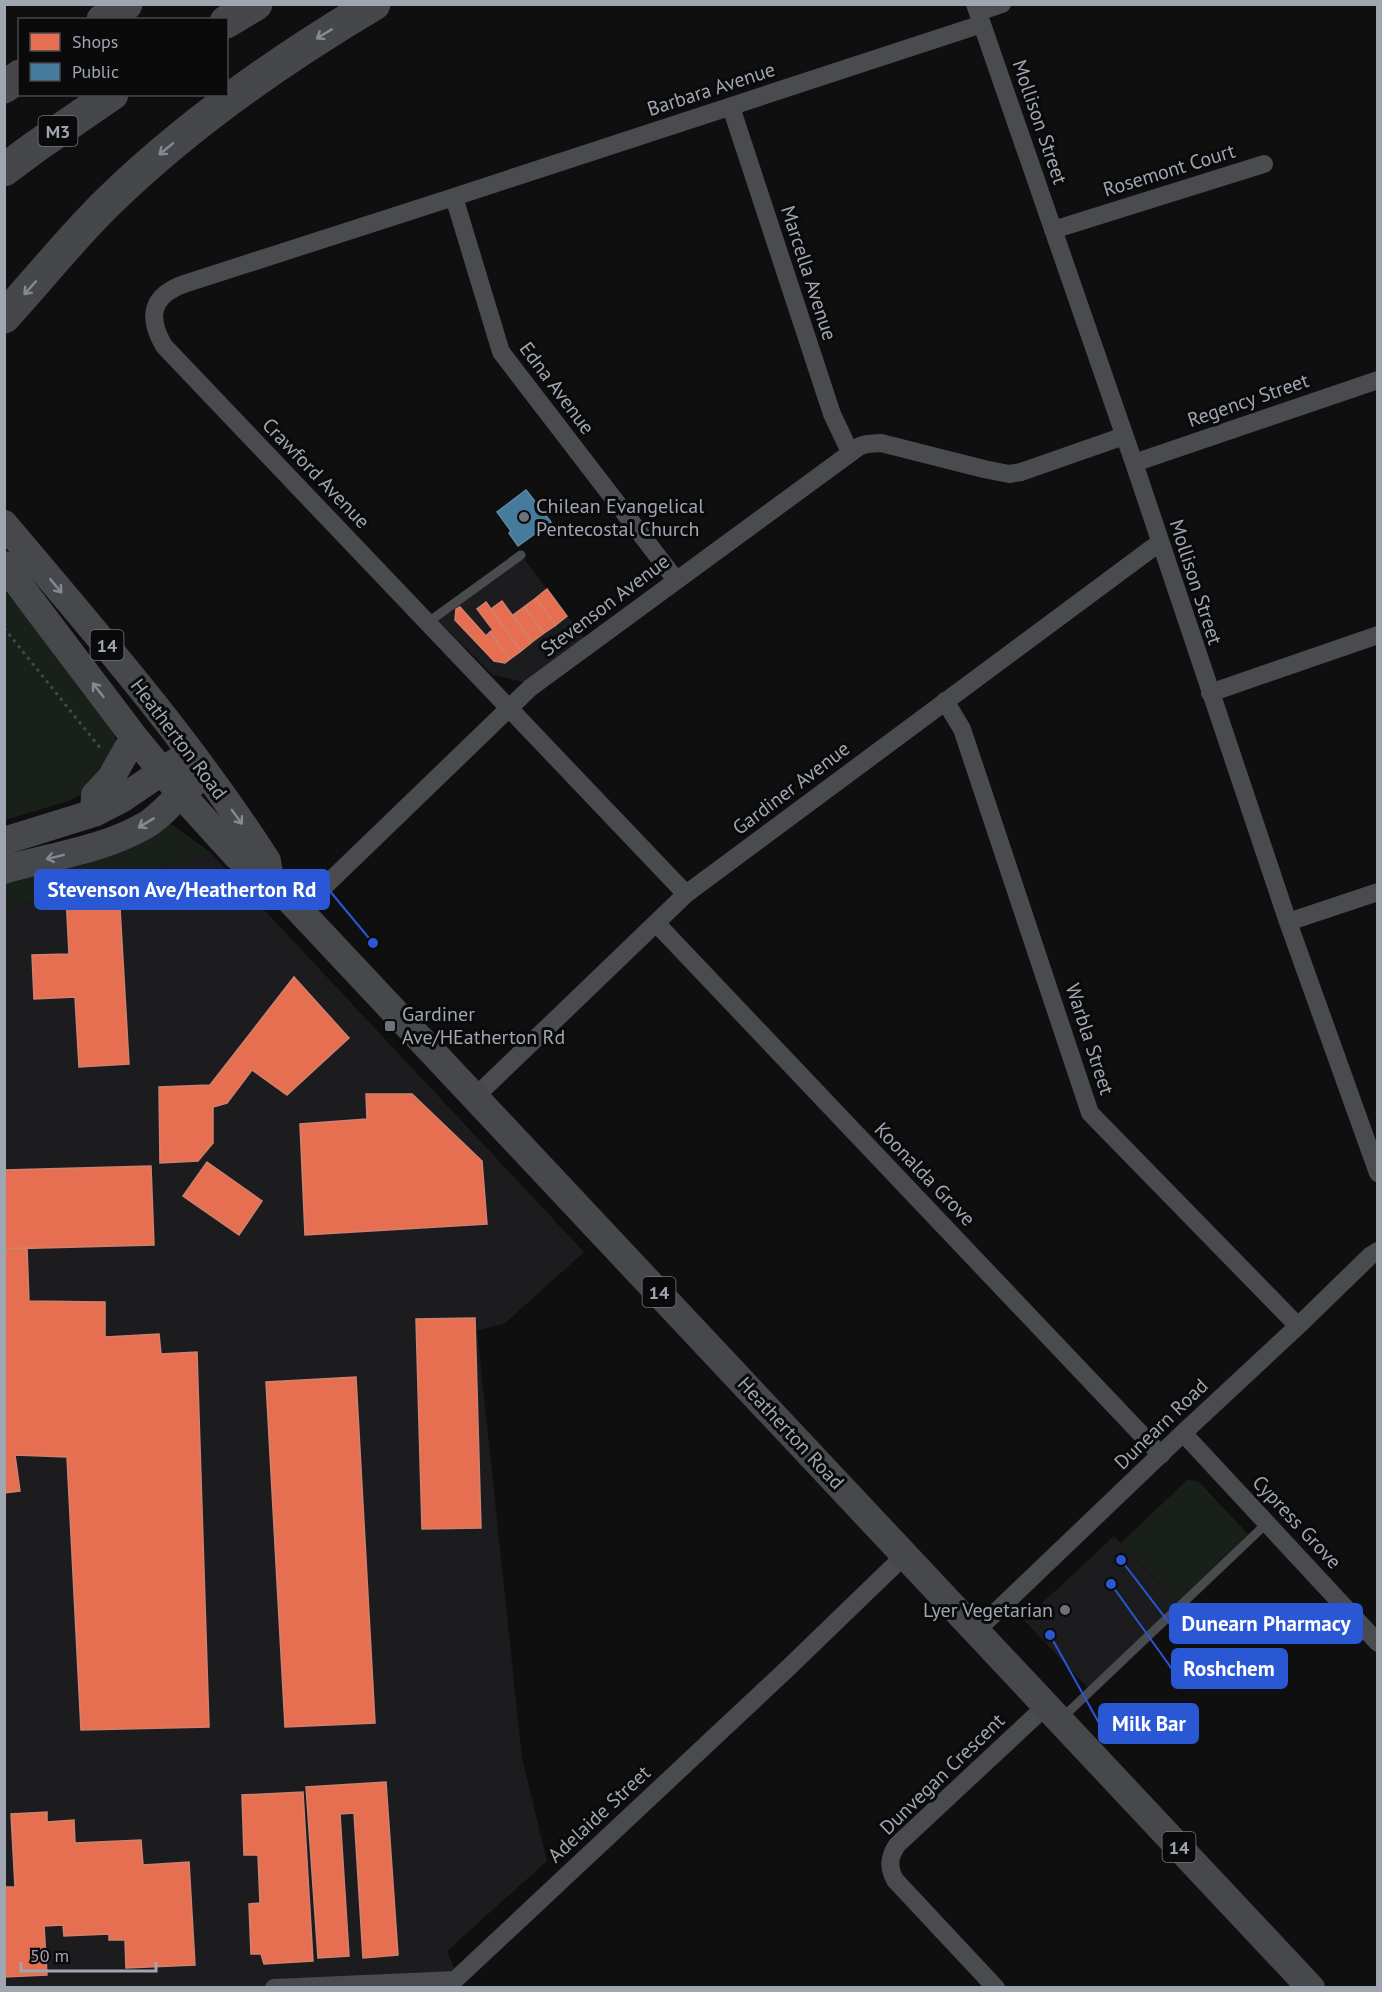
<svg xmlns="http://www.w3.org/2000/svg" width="1382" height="1992" viewBox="0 0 1382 1992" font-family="'PT Sans',sans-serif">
	<rect width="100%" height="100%" fill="#0f0f10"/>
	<path fill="#1c1c1e" d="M518,551l66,87 -60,44 -31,-7 -60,-60z
		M211,853l373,399 -80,72 -27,6 45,428 25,103 -100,90 15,36 -457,1v-1080z
		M1114,1536l63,66 -89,86 -64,-68z"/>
	<path fill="#19201a" d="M4,590l105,130 6,16 1,11 -30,45 -18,9 -63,19z
		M171,824l40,29 -206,55v-24l100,-29z
		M1187,1480l11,1 50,53 -71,68 -56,-59z"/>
	<path fill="#e76f51" stroke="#d1806e" stroke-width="1.5" d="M547,589l20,27 -11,9 -20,-27z
		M536,598l20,27 -12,8 -20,-26z
		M502,601l30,41 -11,9 -30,-42z
		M486,602l35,49 -11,8 -20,-27 3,-2 -16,-21z
		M460,607l26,29 4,-4 20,27 -5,4 -11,-2 -39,-41 1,-11z
		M524,607l20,26 -12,9 -19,-27z
		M118,873l11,191 -50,3 -4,-70 -41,2 -2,-44 37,-1 -4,-78z
		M294,977l55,61 -62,57 -35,-25 -25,33 -14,4v36l-15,18 -38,2 -1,-76 51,-2z
		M366,1094h46l70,67 5,63 -182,11 -5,-111 67,-5z
		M207,1162l55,39 -23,34 -56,-39z
		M151,1166l3,79 -150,4v-79z
		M27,1248l2,53 76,1v35l54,-3 2,20 36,-2 12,375 -128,3 -14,-273 -52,-2 5,36 -16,2v-244z
		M475,1318l6,210 -59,1 -6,-210z
		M356,1377l19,346 -90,4 -19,-345z
		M386,1782l12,173 -35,3 -9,-145 -14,1 9,142 -31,2 -12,-171z
		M303,1792l10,169 -49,3 -3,-10h-10l-2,-50 11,-1 -2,-48h-14l-2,-60z
		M47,1812v10l27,-2 1,23 66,-3 2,25 46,-3 6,103 -69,3 -1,-28h-16v-6l-45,2 -1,-11 -19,1 3,49 -43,2v-90h11l-4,-73z"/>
	<path fill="#457b9d" stroke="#6088a3" stroke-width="1.5" d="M526,490l25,32 -33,24 -9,-13 2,-2 -14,-19z"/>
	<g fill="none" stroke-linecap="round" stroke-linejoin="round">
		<path stroke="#45474a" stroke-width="3" stroke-dasharray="3 4.5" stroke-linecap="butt" d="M4,628l97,121"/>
		<path stroke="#4a4b4f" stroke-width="9" d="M427,623l94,-68
			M1062,1718l205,-195"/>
		<path stroke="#4a4b4f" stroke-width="18" d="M975,4l159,459 154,459 90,251
			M978,12l24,-8
			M731,107l101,307 18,38
			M454,197l47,155 175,228
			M1053,230l211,-66
			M1134,463l244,-83
			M1210,693l168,-58
			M945,701l17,28 128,384 208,213
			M686,894l-522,-548c-17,-29 -13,-50 20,-62l270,-87 528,-173
			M299,911l231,-223 330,-242 7,-2 14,-1 103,26 25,5 12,-2 103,-36
			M1288,922l90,-30
			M656,923l505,532
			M474,1098l212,-204 473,-351
			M1183,1433l195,210
			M976,1631l207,-198 115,-107 72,-70 8,-5
			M274,1988l181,-8 331,-310 119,-115
			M996,1988l-101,-108c-7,-13 -6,-23 2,-35l150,-140"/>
		<path stroke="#46484b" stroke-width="28" d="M4,524c92,109 186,217 263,337l3,18
			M4,565l130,172 46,56 57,63 33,23 1041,1109
			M94,813l1,-18 16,-17 23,-41
			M4,841l90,-28 29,-15 56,-38
			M4,870c47,-14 99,-20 142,-45 18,-11 31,-30 49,-43"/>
		<path stroke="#46474a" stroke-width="33" d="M103,20l23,-16
			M226,22l30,-18
			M4,87l16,-11
			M4,170l31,-23 77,-53
			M4,317c35,-38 67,-79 104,-115 80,-78 170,-141 266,-198"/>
	</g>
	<defs><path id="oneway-shaft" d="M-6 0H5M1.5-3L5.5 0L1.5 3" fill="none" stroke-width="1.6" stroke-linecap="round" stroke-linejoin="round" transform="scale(1.5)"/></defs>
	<g stroke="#848a93">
		<use href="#oneway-shaft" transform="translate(324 34) rotate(149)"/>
		<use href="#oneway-shaft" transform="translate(166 149) rotate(141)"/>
		<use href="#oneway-shaft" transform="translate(30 288) rotate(132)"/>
		<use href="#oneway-shaft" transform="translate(56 586) rotate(50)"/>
		<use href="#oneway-shaft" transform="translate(98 690) rotate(-128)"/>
		<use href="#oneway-shaft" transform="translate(237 817) rotate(54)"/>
		<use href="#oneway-shaft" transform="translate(146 823) rotate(149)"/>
		<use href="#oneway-shaft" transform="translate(55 857) rotate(166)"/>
	</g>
	<g fill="#6d7179" stroke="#0a0a0b" stroke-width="2">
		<circle cx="524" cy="517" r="6"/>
		<rect x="384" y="1020" width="12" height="12" rx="3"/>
		<circle cx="1065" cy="1610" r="6"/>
	</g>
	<g text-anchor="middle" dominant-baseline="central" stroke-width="6" stroke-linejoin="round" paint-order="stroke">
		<g fill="#0a0a0b" stroke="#727780" stroke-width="1.5">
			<rect x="38.5" y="116" width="39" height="30" rx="4.5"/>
			<rect x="90.5" y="630" width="33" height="30" rx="4.5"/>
			<rect x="642.5" y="1277" width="33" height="30" rx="4.5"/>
			<rect x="1162.5" y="1832" width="33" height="30" rx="4.5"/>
		</g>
		<g font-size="18" font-weight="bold" fill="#9fa6b2">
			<text x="58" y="131">M3</text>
			<text x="107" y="645">14</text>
			<text x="659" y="1292">14</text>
			<text x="1179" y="1847">14</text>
		</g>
		<g font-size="20" fill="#9fa6b2" stroke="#0a0a0b">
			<text transform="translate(711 89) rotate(-18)">Barbara Avenue</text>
			<text transform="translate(1040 122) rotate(71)">Mollison Street</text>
			<text transform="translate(1169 170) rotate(-17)">Rosemont Court</text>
			<text transform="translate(809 273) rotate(72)">Marcella Avenue</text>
			<text transform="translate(557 388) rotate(53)">Edna Avenue</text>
			<text transform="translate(1248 400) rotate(-19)">Regency Street</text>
			<text transform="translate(316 473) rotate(46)">Crawford Avenue</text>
			<text transform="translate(1196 582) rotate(72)">Mollison Street</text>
			<text transform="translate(605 605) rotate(-37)">Stevenson Avenue</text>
			<text transform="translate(179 739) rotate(53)">Heatherton Road</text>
			<text transform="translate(791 788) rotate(-37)">Gardiner Avenue</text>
			<text transform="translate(1090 1039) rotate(72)">Warbla Street</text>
			<text transform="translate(925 1174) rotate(46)">Koonalda Grove</text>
			<text transform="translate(1161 1424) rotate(-44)">Dunearn Road</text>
			<text transform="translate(791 1433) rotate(47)">Heatherton Road</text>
			<text transform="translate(1297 1522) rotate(47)">Cypress Grove</text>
			<text transform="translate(942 1774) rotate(-44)">Dunvegan Crescent</text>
			<text transform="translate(599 1814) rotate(-43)">Adelaide Street</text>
		</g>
		<g font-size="20" fill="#9fa6b2" stroke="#0a0a0b" text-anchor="start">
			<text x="536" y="506">Chilean Evangelical<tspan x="536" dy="23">Pentecostal Church</tspan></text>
			<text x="402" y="1014">Gardiner<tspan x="402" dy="23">Ave/HEatherton Rd</tspan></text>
			<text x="1053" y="1610" text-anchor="end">Lyer Vegetarian</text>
		</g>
	</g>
	<path fill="none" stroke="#2a57d4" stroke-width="2" d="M373 943L329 890M1121 1560L1170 1624M1111 1584L1172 1669M1050 1635L1099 1723"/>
	<g fill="#2a57d4" stroke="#0a0a0b" stroke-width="2">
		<circle cx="373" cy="943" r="6"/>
		<circle cx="1121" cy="1560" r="6"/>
		<circle cx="1111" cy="1584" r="6"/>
		<circle cx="1050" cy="1635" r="6"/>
	</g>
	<g fill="#2a57d4" stroke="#2a57d4" stroke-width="2">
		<rect x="35" y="870" width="294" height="39" rx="6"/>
		<rect x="1170" y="1604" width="192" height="39" rx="6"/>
		<rect x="1172" y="1649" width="115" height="39" rx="6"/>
		<rect x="1099" y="1704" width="99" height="39" rx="6"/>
	</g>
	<g font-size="21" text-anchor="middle" font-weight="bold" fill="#fff">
		<text x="182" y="897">Stevenson Ave/Heatherton Rd</text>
		<text x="1266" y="1631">Dunearn Pharmacy</text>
		<text x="1229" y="1676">Roshchem</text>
		<text x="1149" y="1731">Milk Bar</text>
	</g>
	<rect width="1382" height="1992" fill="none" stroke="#9fa6b2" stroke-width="12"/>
	<rect x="18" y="18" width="210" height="78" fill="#0a0a0b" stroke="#46484e" stroke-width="1.5"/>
	<rect x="30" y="33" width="30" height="18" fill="#e76f51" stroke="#46484e" stroke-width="1.5"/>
	<text x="72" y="48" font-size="18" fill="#9fa6b2">Shops</text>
	<rect x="30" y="63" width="30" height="18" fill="#457b9d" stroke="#46484e" stroke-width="1.5"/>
	<text x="72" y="78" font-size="18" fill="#9fa6b2">Public</text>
	<path d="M21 1962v9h135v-9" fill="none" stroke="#9fa6b2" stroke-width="3"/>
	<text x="30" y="1962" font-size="18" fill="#9fa6b2" stroke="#0a0a0b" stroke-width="4.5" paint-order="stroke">50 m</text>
</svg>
